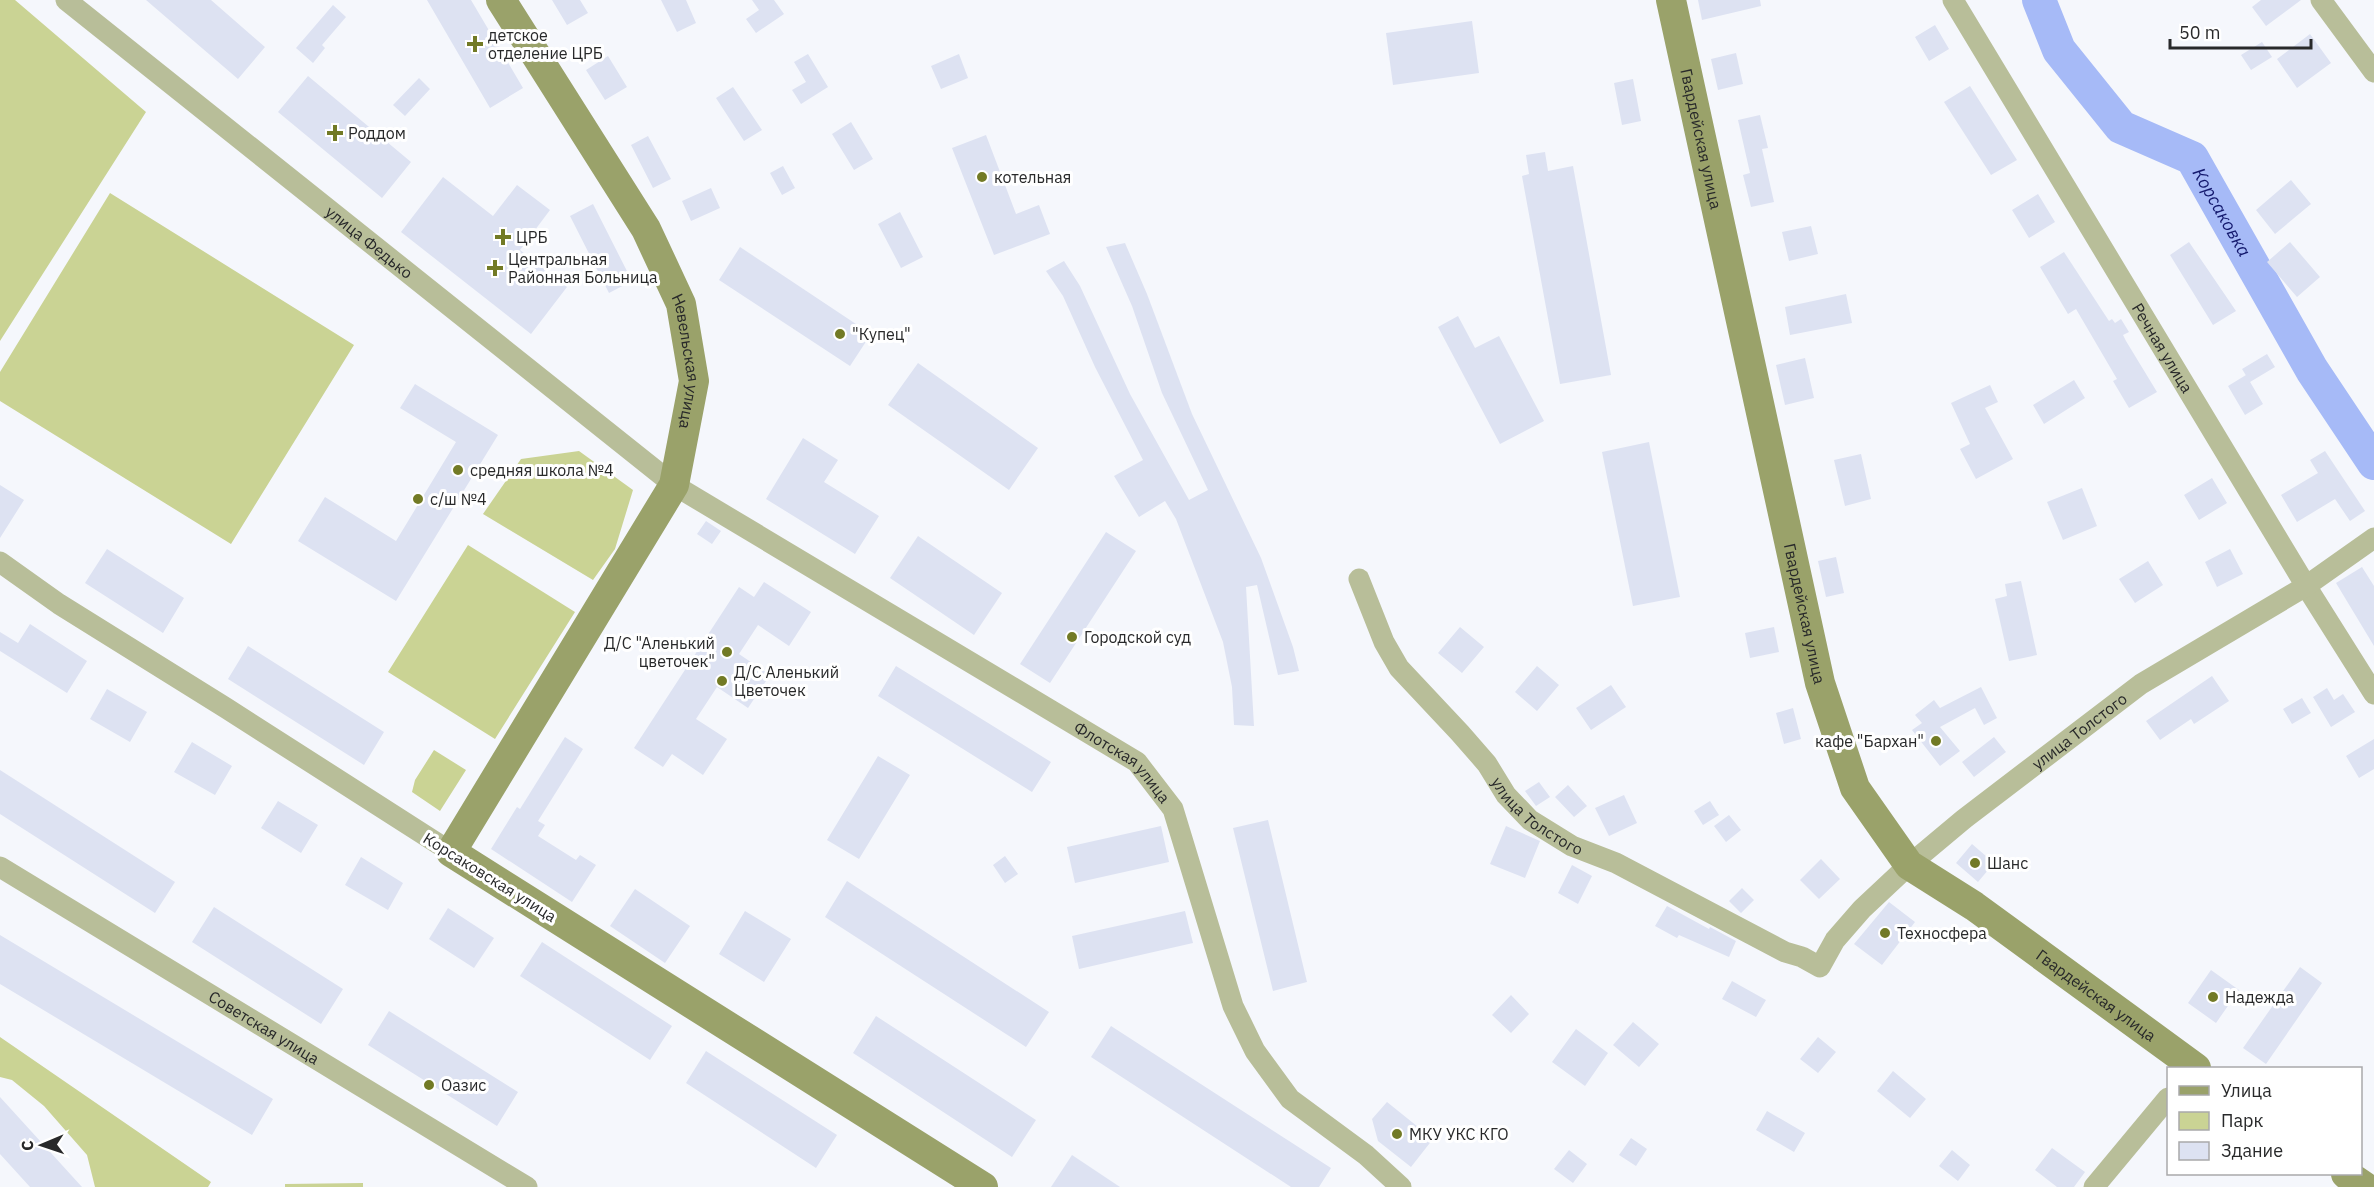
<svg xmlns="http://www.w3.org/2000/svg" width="2374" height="1187" viewBox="0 0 2374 1187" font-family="'IBM Plex Sans',sans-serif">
	<rect width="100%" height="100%" fill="#f5f7fc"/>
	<path fill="#cad394" d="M0,0h15l131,112 -146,229z
		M110,193l244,152 -123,199 -231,-143v-29z
		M579,451l54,39 -18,59 -22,31 -110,-66 38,-55z
		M468,545l107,67 -80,127 -107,-67z
		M434,750l32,20 -26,41 -28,-19 3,-12z
		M0,1037l211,145 -3,5h-113l-8,-32 -43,-49 -32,-26 -12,-3z
		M363,1183v4h-78v-3z"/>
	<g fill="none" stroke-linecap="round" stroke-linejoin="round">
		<path stroke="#a6baf7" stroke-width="34" id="s1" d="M2039,0l20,50 62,77 71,31 120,212 62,93"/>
	</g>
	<path fill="#dde2f2" d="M146,0h65l54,47 -27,32z
		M427,0h44l52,88 -33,20z
		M552,0h28l8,13 -21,12z
		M661,0h25l10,23 -19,9z
		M752,0h22l10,14 -28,19 -10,-14 13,-9z
		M1698,0h62l1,6 -59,14z
		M2261,0h40l-35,26 -14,-19z
		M333,5l13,12 -24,28 3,3 -12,15 -17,-15z
		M1472,21l7,52 -86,12 -7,-52z
		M1935,25l14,24 -20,12 -14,-24z
		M2310,34l21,29 -34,25 -20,-29z
		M2262,42l10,15 -21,13 -10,-15z
		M1736,53l7,31 -25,6 -7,-31z
		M808,54l20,33 -27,17 -9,-14 14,-8 -12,-20z
		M959,54l9,24 -27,11 -10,-23z
		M608,56l19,31 -22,13 -19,-30z
		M308,76l103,86 -29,36 -104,-86z
		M419,78l11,11 -25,27 -12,-11z
		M1633,79l8,42 -19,4 -8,-42z
		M1970,86l47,74 -26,15 -47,-73z
		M733,87l29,43 -18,11 -28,-43z
		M1760,115l8,33 -6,1 12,53 -23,5 -8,-32 7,-2 -12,-53z
		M851,122l22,37 -19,11 -22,-36z
		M986,135l30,79 23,-9 11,29 -56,21 -42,-107z
		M648,136l23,43 -18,9 -22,-43z
		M1545,152l3,19 25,-5 38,209 -51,9 -38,-208 7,-2 -3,-19z
		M783,166l12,22 -13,7 -12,-22z
		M443,177l50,39 24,-31 33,25 -30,40 47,37 -36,47 -130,-102z
		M2291,180l20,24 -36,30 -19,-24z
		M711,188l9,20 -29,13 -9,-20z
		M2038,194l17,28 -26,16 -17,-28z
		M593,204l39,77 -23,12 -39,-77z
		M900,212l23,45 -22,11 -23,-44z
		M1811,226l7,28 -29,7 -7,-29z
		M2189,242l47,69 -23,14 -43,-70z
		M2290,242l30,35 -23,20 -30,-35z
		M1125,243l22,51 45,120 69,144 32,89 6,24 -21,4 -21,-90 -11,2 8,139 -20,-1 -2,-38 -9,-45 -47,-123 -11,-18 -26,16 -25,-41 29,-16 -48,-93 -32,-71 -17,-25 18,-10 16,25 50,108 59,106 19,-10 -46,-97 -30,-87 -26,-59z
		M740,247l131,87 -21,32 -131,-86z
		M2064,252l45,69 3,-2 3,4 6,-4 8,13 -6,3 3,6 31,51 -28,16 -16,-27 4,-2 -41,-70 -8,5 -28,-47z
		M1846,294l6,29 -62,12 -5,-28z
		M1458,316l17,32 24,-12 45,85 -44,23 -62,-117z
		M2267,354l8,13 -25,15 -8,-13z
		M1805,358l9,40 -29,7 -9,-40z
		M918,363l120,85 -29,42 -121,-85z
		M2246,375l17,29 -18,11 -17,-29z
		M2074,380l11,18 -41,26 -11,-19z
		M415,384l83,51 -102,166 -98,-60 27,-44 71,44 60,-99 -56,-34z
		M1990,385l8,17 -13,6 28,51 -37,20 -16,-30 10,-5 -19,-41z
		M803,438l35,22 -14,22 55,34 -24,38 -89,-55z
		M1649,442l31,155 -47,9 -31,-154z
		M2325,451l40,60 -15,10 -15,-22 -38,23 -16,-27 37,-22 -8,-13z
		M1861,454l10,45 -26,7 -11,-46z
		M2212,478l15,25 -28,17 -15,-25z
		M0,485l24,15 -24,38z
		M2082,488l15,38 -34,14 -16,-38z
		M706,521l15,10 -9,13 -15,-10z
		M1106,532l30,19 -86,132 -30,-19z
		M918,536l84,57 -28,42 -84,-57z
		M107,549l77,49 -21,35 -78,-50z
		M2230,549l13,25 -26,13 -12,-25z
		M1836,557l8,36 -18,4 -8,-36z
		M2148,561l15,24 -28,18 -16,-24z
		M2362,567l12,19v60l-38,-63z
		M2021,581l16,74 -28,6 -14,-62 12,-3 -2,-12z
		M764,582l47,30 -22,34 -31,-21 -19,29 31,21 -22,33 -31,-21 -21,32 31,20 -24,36 -31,-21 -9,13 -29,-19 105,-161 15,10z
		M30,624l57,37 -20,32 -67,-42v-19l18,11z
		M1460,627l24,20 -22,26 -24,-20z
		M1774,627l5,25 -29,6 -5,-25z
		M248,646l136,86 -20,33 -136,-86z
		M896,666l155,96 -19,30 -154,-96z
		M1537,666l22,19 -22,26 -22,-19z
		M2212,676l17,25 -35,23 -3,-5 -31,21 -14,-19z
		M1611,685l15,22 -35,23 -15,-22z
		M1981,687l16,31 -13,7 -9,-17 -35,19 20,24 -20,15 -28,-36 10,-7 -7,-8 19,-15 6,8z
		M2327,688l7,12 9,-6 12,18 -24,15 -18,-30z
		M107,689l40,23 -17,30 -40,-23z
		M2302,698l9,15 -19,11 -9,-15z
		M1793,708l8,31 -17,5 -8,-31z
		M565,737l18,12 -45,72 7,4 -7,11 38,24 4,-5 16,10 -24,37 -81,-53 26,-42 3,2z
		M1994,737l12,15 -32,25 -12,-15z
		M2374,739v30l-15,9 -13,-22z
		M192,742l40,24 -17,29 -41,-23z
		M878,756l32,19 -51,84 -32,-19z
		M0,770l175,112 -20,31 -155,-99z
		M1539,782l11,15 -14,9 -11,-15z
		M1568,785l19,21 -13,11 -19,-20z
		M1624,795l13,28 -28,13 -14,-28z
		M278,801l40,24 -17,28 -40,-25z
		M1710,801l9,14 -16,10 -9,-14z
		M1729,815l12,15 -15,12 -12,-16z
		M1268,820l39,162 -34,9 -40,-163z
		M1161,826l8,36 -94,21 -8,-36z
		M1506,826l34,15 -15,37 -35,-14z
		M1972,844l22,19 -16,19 -22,-19z
		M1005,856l13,18 -13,9 -12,-18z
		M361,857l42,26 -15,27 -43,-25z
		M1821,859l19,20 -21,20 -19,-19z
		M1572,865l20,11 -14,28 -20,-11z
		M847,881l202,131 -23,35 -201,-130z
		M1742,888l12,12 -13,13 -12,-12z
		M635,889l55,37 -25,37 -55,-37z
		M1889,902l26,20 -33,43 -28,-21z
		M1667,906l42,23 1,-2 26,14 -7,16 -50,-22 -2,3 -22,-12z
		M214,907l129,82 -22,35 -129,-82z
		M448,908l46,30 -20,30 -45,-29z
		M745,911l46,28 -27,43 -45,-28z
		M1185,911l8,32 -114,26 -7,-33z
		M0,935l273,164 -21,36 -252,-151z
		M542,942l130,84 -22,34 -130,-84z
		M2300,967l22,16 -56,81 -23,-16z
		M2211,970l28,20 -23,33 -28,-20z
		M1732,981l34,19 -10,17 -34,-18z
		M1511,995l18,19 -18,19 -19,-18z
		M389,1011l129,81 -21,34 -129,-81z
		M876,1016l160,104 -24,37 -159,-104z
		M1633,1022l26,22 -20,23 -26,-22z
		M1111,1026l220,142 -12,19h-28l-200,-130z
		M1576,1029l32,24 -23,33 -33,-24z
		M1818,1037l18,15 -18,21 -18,-14z
		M706,1051l131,84 -21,33 -130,-85z
		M1893,1071l33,28 -16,19 -33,-27z
		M0,1097l82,90h-52l-30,-33z
		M1387,1102l46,37 -22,28 -33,-26 -6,-22z
		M1767,1111l38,22 -11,19 -38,-22z
		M1631,1138l16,11 -11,17 -17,-11z
		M2052,1148l33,24 -11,15h-17l-22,-17z
		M1569,1150l18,14 -14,19 -19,-14z
		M1952,1150l18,15 -12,16 -19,-15z
		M1072,1155l48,32h-69z"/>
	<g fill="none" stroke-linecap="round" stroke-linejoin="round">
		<g stroke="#b8be99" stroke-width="21">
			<path id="s2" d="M66,0l608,485 463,277 36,47 60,197 22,45 35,48 76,56 35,32"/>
			<path id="s3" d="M1953,0l353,586 68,108"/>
			<path d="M2321,0l53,72"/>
			<path d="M0,562l59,42 167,104 225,144"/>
			<path id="s4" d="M1359,579l25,63 15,26 61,65 27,31 19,31 24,25 42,26 44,17 169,89 17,5 18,10 15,-27 27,-31 47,-44 55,-46 177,-135 165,-98 68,-48"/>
			<path id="s5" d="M0,867l527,320"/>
			<path d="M2094,1187l74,-89"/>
		</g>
		<g stroke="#9aa26a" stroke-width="30">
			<path id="s6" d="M501,0l145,229 35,75 13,77 -20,104 -223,367 532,335"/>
			<path id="s7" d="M1671,0l149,683 35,105 54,77 65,41 222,162"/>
			<path d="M2346,1174l19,13"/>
		</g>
	</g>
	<g fill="#727a25" stroke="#fff" stroke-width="2">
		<path d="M472 35h6v6h6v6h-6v6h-6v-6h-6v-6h6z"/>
		<path d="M332 124h6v6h6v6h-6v6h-6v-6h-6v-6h6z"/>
		<circle cx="982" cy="177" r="6"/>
		<path d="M500 228h6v6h6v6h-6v6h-6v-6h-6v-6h6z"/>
		<path d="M492 259h6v6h6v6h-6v6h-6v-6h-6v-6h6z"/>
		<circle cx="840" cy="334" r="6"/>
		<circle cx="458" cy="470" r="6"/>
		<circle cx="418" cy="499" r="6"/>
		<circle cx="1072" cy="637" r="6"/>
		<circle cx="727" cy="652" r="6"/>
		<circle cx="722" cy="681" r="6"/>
		<circle cx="1936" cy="741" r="6"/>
		<circle cx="1975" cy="863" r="6"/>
		<circle cx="1885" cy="933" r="6"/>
		<circle cx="2213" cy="997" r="6"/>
		<circle cx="429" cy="1085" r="6"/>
		<circle cx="1397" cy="1134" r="6"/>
	</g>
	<g text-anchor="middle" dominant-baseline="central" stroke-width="6" stroke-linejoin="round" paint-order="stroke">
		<g font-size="16" fill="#28292a" stroke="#fff" text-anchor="start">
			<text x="488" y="35">детское<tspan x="488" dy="18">отделение ЦРБ</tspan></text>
			<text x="348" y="133">Роддом</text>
			<text x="994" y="177">котельная</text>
			<text x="516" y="237">ЦРБ</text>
			<text x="508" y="259">Центральная<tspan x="508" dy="18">Районная Больница</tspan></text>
			<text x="852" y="334">"Купец"</text>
			<text x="470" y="470">средняя школа №4</text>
			<text x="430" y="499">с/ш №4</text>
			<text x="1084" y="637">Городской суд</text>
			<text x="715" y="643" text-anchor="end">Д/С "Аленький<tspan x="715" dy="18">цветочек"</tspan></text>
			<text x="734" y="672">Д/С Аленький<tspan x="734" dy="18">Цветочек</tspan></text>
			<text x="1924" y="741" text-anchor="end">кафе "Бархан"</text>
			<text x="1987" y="863">Шанс</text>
			<text x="1897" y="933">Техносфера</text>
			<text x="2225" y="997">Надежда</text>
			<text x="441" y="1085">Оазис</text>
			<text x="1409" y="1134">МКУ УКС КГО</text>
		</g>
		<g font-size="16" fill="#28292a" stroke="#fff">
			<text stroke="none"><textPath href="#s7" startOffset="142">Гвардейская улица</textPath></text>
			<text stroke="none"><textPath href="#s2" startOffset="388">улица Федько</textPath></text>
			<text stroke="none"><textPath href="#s3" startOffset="406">Речная улица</textPath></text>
			<text stroke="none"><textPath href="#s6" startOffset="412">Невельская улица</textPath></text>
			<text stroke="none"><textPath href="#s7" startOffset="628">Гвардейская улица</textPath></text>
			<text stroke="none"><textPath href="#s4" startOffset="978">улица Толстого</textPath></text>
			<text stroke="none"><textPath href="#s2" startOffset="1306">Флотская улица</textPath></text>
			<text stroke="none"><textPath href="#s4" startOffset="302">улица Толстого</textPath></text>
			<text transform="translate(490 877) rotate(32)">Корсаковская улица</text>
			<text stroke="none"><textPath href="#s7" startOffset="1132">Гвардейская улица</textPath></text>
			<text stroke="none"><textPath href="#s5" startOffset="309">Советская улица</textPath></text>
		</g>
		<g font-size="18" font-style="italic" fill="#13186d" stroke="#fff">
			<text stroke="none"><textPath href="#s1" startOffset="292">Корсаковка</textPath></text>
		</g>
	</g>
	<rect x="2167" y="1067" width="195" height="108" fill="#ffffff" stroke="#a9a9aa" stroke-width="1.5"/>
	<rect x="2179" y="1086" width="30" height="9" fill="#9aa26a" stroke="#a9a9aa" stroke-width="1.5"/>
	<text x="2221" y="1097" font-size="18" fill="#28292a">Улица</text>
	<rect x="2179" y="1112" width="30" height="18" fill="#cad394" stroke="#a9a9aa" stroke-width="1.5"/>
	<text x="2221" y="1127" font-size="18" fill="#28292a">Парк</text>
	<rect x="2179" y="1142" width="30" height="18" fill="#dde2f2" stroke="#a9a9aa" stroke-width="1.5"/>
	<text x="2221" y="1157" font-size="18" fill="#28292a">Здание</text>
	<g transform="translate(42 1145) rotate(268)" stroke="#ffffff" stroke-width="4.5" paint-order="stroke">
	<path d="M0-4.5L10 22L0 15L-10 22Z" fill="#28292a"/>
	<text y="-9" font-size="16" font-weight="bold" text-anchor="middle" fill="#28292a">С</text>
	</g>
	<path d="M2170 39v9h141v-9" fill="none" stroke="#28292a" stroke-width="3"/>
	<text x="2179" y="39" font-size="18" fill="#28292a" stroke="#ffffff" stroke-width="4.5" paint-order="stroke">50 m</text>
</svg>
